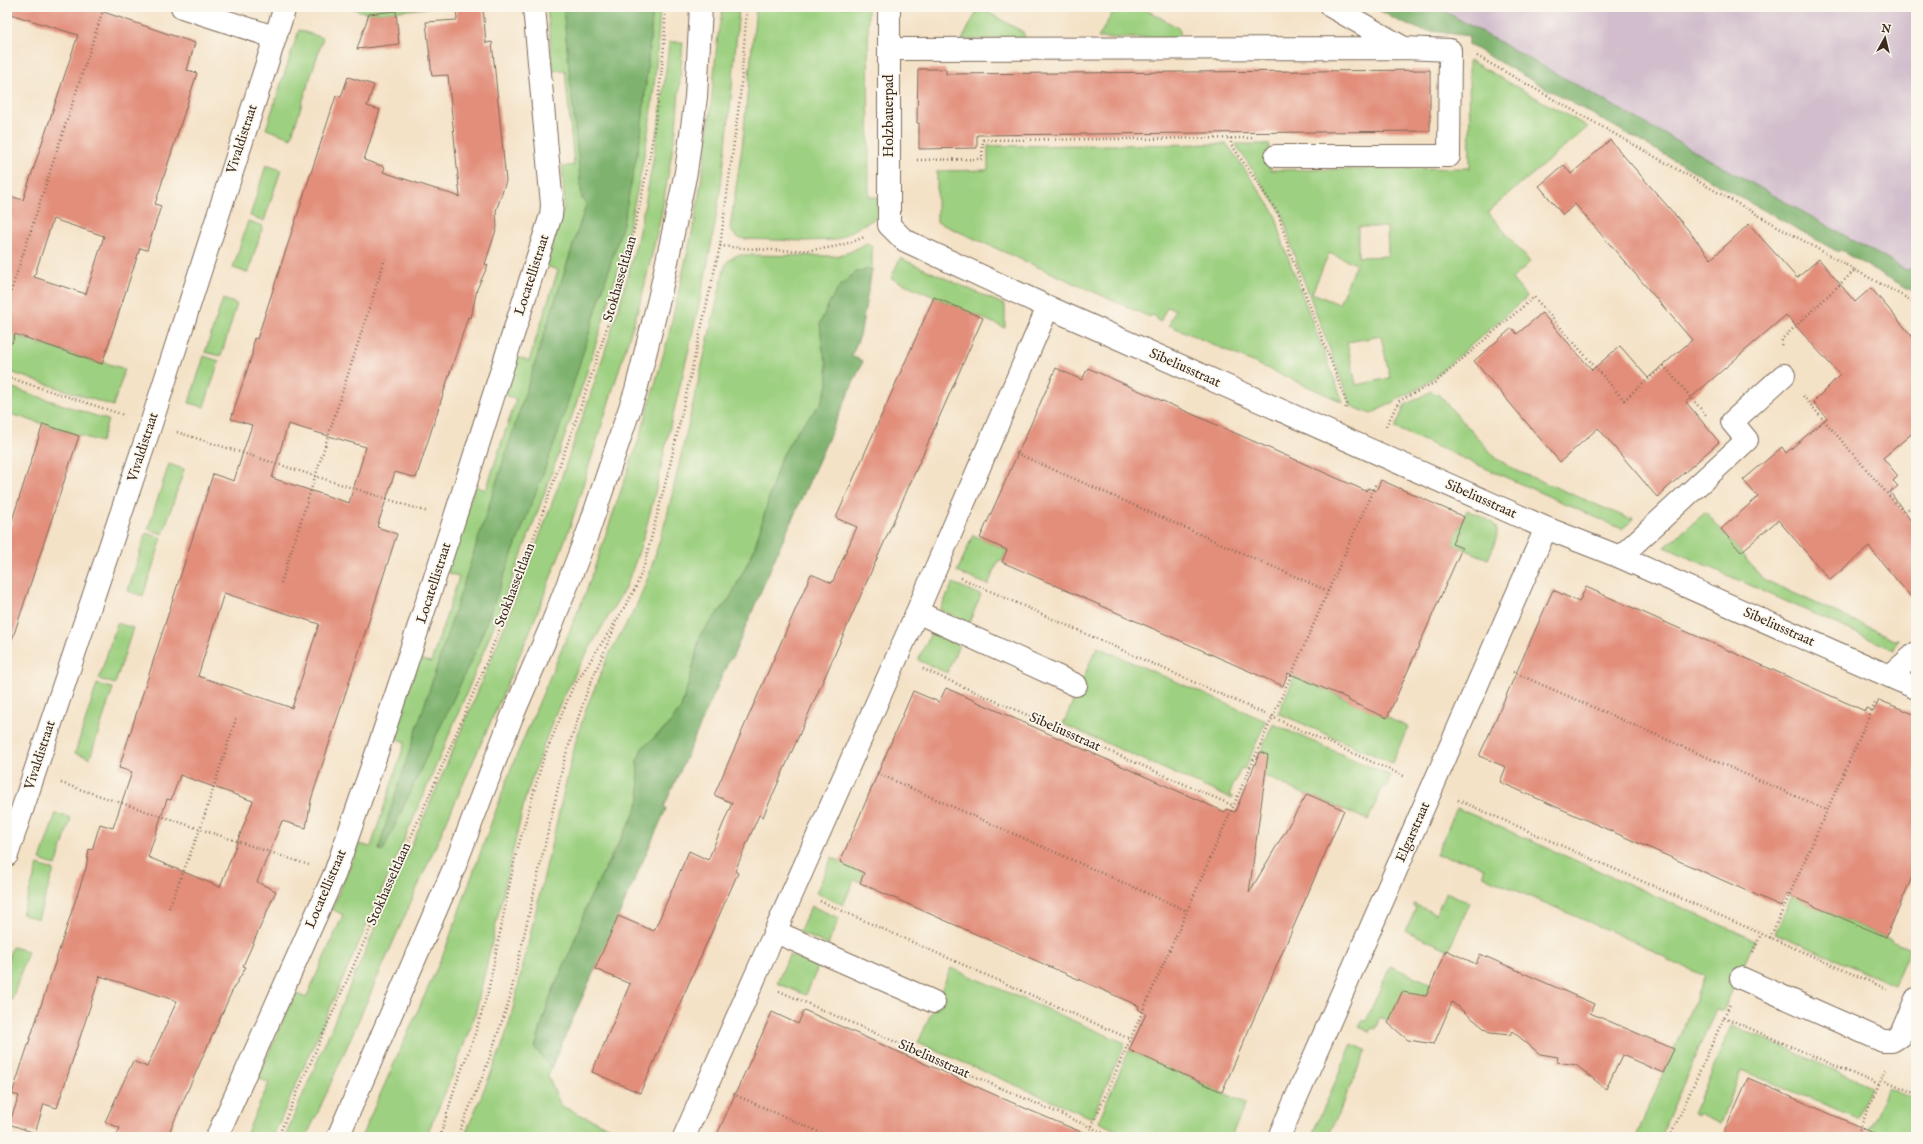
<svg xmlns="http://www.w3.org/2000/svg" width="1923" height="1144" viewBox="0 0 1923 1144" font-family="'IM FELL English',serif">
	<rect width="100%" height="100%" fill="#fbf7ec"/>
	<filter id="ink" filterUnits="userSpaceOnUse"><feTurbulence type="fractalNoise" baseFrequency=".025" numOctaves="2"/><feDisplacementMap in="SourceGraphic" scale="8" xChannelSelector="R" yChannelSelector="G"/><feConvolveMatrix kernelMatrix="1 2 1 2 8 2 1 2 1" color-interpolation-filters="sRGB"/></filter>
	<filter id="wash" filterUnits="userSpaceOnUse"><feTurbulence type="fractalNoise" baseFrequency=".012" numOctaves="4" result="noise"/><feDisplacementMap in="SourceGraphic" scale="16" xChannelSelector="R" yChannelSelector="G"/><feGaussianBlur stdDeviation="0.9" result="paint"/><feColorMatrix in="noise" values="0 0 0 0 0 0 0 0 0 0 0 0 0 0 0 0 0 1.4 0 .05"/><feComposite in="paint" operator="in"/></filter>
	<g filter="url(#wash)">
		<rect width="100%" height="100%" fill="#f4e2c7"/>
		<path fill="#d1bdcc" d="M1437,7h479v260l-10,4 -172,-98z"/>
		<path fill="#9dd080" stroke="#6c7d4f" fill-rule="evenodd" d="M356,7h82l-69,7 -18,-6z
			M547,7h16l19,192h2l2,6 -207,645 262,-715 12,-128h7c-2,44 -6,88 -13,132 -20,119 -59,234 -100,347 -80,222 -180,436 -274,651h-28l24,-54 -11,-5 37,-85 11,5 37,-83 -11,-6 27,-65 12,3 34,-105 -12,-4 26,-79 12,3 28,-85 -12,-5 28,-86 11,4 30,-91 -12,-4 13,-38 12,4 29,-91 -12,-4 17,-54 1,-16 -2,-29 12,-2 -9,-95 -12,1z
			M723,7h16c-6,72 -12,145 -24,217 -12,69 -29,138 -46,207 -12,52 -22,107 -44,157l-47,80 -23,47 -11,29 -19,55 -50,216 -24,64 -25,58h-65l84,-187 67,-184 74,-174 56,-162 26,-92 27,-118 12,-76 11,-110z
			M756,7h112l1,190h9v14l-4,8 -38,21 -32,1 -59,-2 -9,-2 -6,-9 12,-81z
			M979,7l44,25 2,6 -63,2z
			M1116,7h25l36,20 3,4v3l-4,4h-78z
			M299,30l24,8 -32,100 -25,-9z
			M669,42h14l-7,87 -15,87 -19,80 -72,231 -38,99 -37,86 -177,400 -12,25h-21c91,-218 194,-431 274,-653 28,-79 57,-159 77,-240 16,-67 26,-134 33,-202z
			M1469,60l119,67 -100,85 42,50 -18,17 15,18 -101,87 -55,30 -20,-8 -58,-154 -10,-37 -48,-71h34l1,26 200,-2zM1358,227h29l1,29 -30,1zM1329,253l27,11 -17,40 -27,-11zM1381,336l9,42 -34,7 -9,-43z
			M1227,144l48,69 9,34 59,155 -174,-77 6,-15 -8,-3 -7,15 -3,-2v-3l-6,-2 -1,2 -213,-95v-51l51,-1v-24z
			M266,165l15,5 -17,51 -14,-5z
			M248,221l15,5 -15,47 -15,-5z
			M867,243l5,3v24l-4,-1 -46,77 5,18 1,21 -7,18 -25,29 -16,28 -26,90 -24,48 -30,37 -6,29 -13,44 -13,18 -13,10 -18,25 3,38 -8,20 -20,35 -24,48 -17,48 -21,47 -15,51 16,20 -3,8 13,30 70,31h-167l37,-88 9,-28 65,-277 10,-33 24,-57 26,-45 14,-34 18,-59 58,-250 3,-5 9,-6 99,1 14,-4z
			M900,258l105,47v23l-114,-50z
			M223,299l14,5 -16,52 -16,-4z
			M7,333l95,31 1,-2 22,7 -12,37 -106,-35z
			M204,356l15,5 -15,46 -15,-4z
			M7,386l101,34 -7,22 -94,-29z
			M1431,391l4,3 2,-1 59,65 19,12 115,49 2,-2 2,2 -12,10 -227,-101 10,-23z
			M169,464l15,5 -21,65 -15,-5z
			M1467,510c33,15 37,14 21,49l-36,-15z
			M1706,512l57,67 133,61 2,-2 -4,12 -229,-103z
			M146,533l16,5 -19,58 -15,-5z
			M973,535l34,15 -5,11 -3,-1 -11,25 -31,-13z
			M953,583l28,12 -12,28 -29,-13z
			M117,623l16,5 -18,56 -16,-5z
			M931,633l28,12 -12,28 -29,-13z
			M1097,647l169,74 -21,48 -4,-1 -12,27 4,2 -1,2 -169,-75z
			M1295,676l113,51 -16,36 -114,-50z
			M97,684l16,4 -23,70 -15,-5z
			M1273,724l118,52 -5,11h-3l-15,33 -60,-26 -2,1 -54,-25z
			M1457,808l298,132 -32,71 -7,-2 -56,128h-24l69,-161 -35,-15 -19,-12 -168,-73 1,-8 -13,-6 -35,-7z
			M56,813l15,5 -15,48 -16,-6z
			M832,857l32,16 -4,9 -6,-2 -11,25 -27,-12z
			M38,865l16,5 -16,49 -16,-5z
			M1446,892l24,11 -22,48 -1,-2 -41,-18 10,-23 -3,-2 1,-2 22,10z
			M1792,896l118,52 -16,37 -119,-52z
			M811,906l28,12 -11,27 -29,-13z
			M12,947l16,4 -16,49 -5,-1v-37z
			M789,955l29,12 -12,28 -29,-12z
			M1390,966l42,18 -6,12 -24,-3 -13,28 -9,-4 -5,12 -3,-1 -2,4 -11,-5 4,-7 3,1z
			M951,968l174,75 -33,75 -174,-75z
			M1732,1025l139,61 -14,32 -116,-48 -20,54 -23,-10 -1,3 -4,-2z
			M1352,1044l14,6 -38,87h-17z
			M1129,1050l117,53 -15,34h-98l-35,-15z
			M1888,1088l28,12v37h-50z"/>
		<path fill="#7eb26e" stroke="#5c6e46" d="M563,7h90l-12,128 -18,89 -65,210 -82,216 -93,201 -4,-1 5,-20 202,-625 -2,-5 -2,-1z
			M1373,7h64l297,166 172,97 10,-3v26l-77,-43 -1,2 -14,-8 -355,-199v-9l-47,-6 -22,-8z
			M868,269l4,1 -12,66 -9,20 12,5 -88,197 -43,101 -2,-1 -66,149 2,2 -115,259 -16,-20 15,-51 21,-47 17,-48 44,-83 8,-20 -3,-38 5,-13 26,-22 13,-18 13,-44 6,-29 30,-37 24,-48 26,-90 16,-28 25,-29 7,-18 -1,-21 -5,-18 -2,-23 10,-22 10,-15 16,-14z"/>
		<g id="blocks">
			<path fill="#e28e7a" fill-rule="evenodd" d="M7,7h82l106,36 -8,27 10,3 -42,131 6,2 -14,44 -7,-2 -38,116 -87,-30 -3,9h-5v-148l16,5 55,-165 -71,-22zM53,219l51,17 -18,58 -52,-17z
				M456,7h27l3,36 6,-1 14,139 -10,30 1,16 -12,37 3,1 -11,24 -6,29 -3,-1 -52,161 -21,-6 -10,31 -8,24 20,7 -86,266 -5,28 -24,-7 -25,61 19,9 -33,75 3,1 -13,22 -66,148h-51l4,-9 -15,-6 28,-61 14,6 30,-66 -77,-25 -43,132 -13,-4 -9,29 -26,-9 10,-28 -7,-2 74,-226 3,-19 3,1 8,-26 13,4 19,-56 -13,-4 94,-294 21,7 10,-32 8,-24 -21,-6 21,-64 2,-17 3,1 79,-243 5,1 7,-20 26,8 -7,21 13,4 -16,50 21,7 -2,5 77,25 -12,-122 -16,1 -6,-54 31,-2zM288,424l78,23 -17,56 -77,-25zM224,593l95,31 -27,84 -94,-32zM180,775l73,26 -33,86 -72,-30 19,-58 4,1z
				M396,11l3,33 -42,5 12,-35z
				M918,69h28v5l484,-4v61l-453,4v13l-58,1v-26h-2z
				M1610,140l79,91 22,28 38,-35 48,54 22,-19 36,43 16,-14 45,53v89l-33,28 15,18 -5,5 5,5 -8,6 26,36v75l-47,-56 -39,33 -52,-60 -37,32 -20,-23 37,-32 -15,-17 39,-33 4,6 41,-35 -14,-16 27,-27 -54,-60 -100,87 33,40 -62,55 -59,-69 -38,34 -86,-101 38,-33 5,6 25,-21 50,57 28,-24 28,32 44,-38 -117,-136 -12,11 -24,-29 25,-21 7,9z
				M934,297l49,21 -220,499 -4,-2 -24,56 3,2 -98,220 -48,-21 38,-88 -35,-15 23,-53 36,15 35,-80 19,9 24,-57 -18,-8 97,-221 21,9 25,-56 -21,-9z
				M1056,368l26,12 6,-12 278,123 2,-3 8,3 5,-11 83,37 -12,27 10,4 -75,170 -38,-17v-2l-61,-26 -5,13 -281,-124 5,-12 -27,-12z
				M43,424l36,12 -67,204 -5,-1v-103z
				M1586,587l279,124 1,-3 8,3 5,-11 37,15v153l-30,69 -100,-43 -5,12 -281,-124 6,-15 -27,-11 7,-15 67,-151 26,12z
				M946,688l279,124 1,-3 9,3 25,-60 8,3 -19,138 58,-99 37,16 -122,282 -93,-42 17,-36 -8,-5 1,-3 -279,-123 4,-10 -24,-11 73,-171 26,11z
				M1446,950l30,14 4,-10 114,50 -4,9 84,36 -11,24 -41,-18 -16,34 -30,-24 -19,-3 1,-5 -18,-3 -28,-23 -2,4 -20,-2 -38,-31 -18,42 -26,-4 -20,-17 14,-31 24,4z
				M804,1010l225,100 64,27h-377l56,-125 26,12z
				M1748,1078l135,59h-161z"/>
		</g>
	</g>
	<g filter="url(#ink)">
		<use href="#blocks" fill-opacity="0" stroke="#7c6a59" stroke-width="1"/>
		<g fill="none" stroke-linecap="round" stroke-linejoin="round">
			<defs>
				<path id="minor" d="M182,7l92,30
					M889,7v218l15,15 144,67 498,221 74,29 296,131
					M889,49l515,-1
					M1276,156h173l1,-106 -46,-2 -72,-41
					M1620,557l127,-117 -15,-18 52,-47
					M917,612l159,73
					M1890,676l26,-23
					M7,855l144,-431 134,-417
					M776,932l158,70
					M1741,978l142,63h9l8,-5 16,-37
					M217,1137l118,-264 42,-121 77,-232 97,-305 1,-10 -18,-198
					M338,1137l116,-269 57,-149 41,-95 36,-92 48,-142 23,-91 27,-127 10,-75 5,-90
					M684,1137l233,-525 131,-305
					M1279,1137l267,-609"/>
			</defs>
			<use href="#minor" stroke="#7c6a59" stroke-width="24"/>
			<path stroke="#7c6a59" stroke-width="2.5" stroke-dasharray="1 3" stroke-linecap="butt" d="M1477,56l378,214 -73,69 -1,8
				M1231,138v6l47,69 13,43 56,148 -2,5
				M917,160l65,-1 1,-19 271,-2
				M720,246c46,4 102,11 144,-9
				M1855,270l61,33
				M7,303l97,-296
				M7,377l117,38
				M1803,396l101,117 12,-11
				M1386,426l13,-25 37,-19 98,-85 90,103 40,-34 42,49
				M177,432l251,80
				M1016,453l312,138
				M961,578l445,199
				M281,583l104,-324
				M923,669l311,137
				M1513,672l314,138
				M877,773l310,138
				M61,783l248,82
				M1458,800l431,190
				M820,901l310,138
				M169,908l31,-79 36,-110
				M1770,938l106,-237
				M1753,952l8,-18
				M779,991l334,146
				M1724,1017l155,68
				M1882,1079l34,15
				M733,1094l97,43
				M278,1137c63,-146 130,-290 192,-436 32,-74 59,-150 86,-226 44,-119 84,-240 101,-366 4,-34 9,-68 8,-102
				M440,1137l15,-50 19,-50 14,-45 27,-134 28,-98 29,-71 46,-71 17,-29 9,-23 26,-101 50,-219 20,-149 7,-90
				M457,1137l27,-64 25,-72 56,-244 23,-68 28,-65
				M1087,1137l289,-654
				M1670,1137l60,-133
				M1856,1137l30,-68"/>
			<use href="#minor" stroke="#fff" stroke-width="22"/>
		</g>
	</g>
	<g text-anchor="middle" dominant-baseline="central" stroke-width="3.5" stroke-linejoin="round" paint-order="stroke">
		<g font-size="14" fill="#3b2a1e" stroke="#fbf7ec">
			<text transform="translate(889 116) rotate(-90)">Holzbauerpad</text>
			<text transform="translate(242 139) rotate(-72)">Vivaldistraat</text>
			<text transform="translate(532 275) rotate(-72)">Locatellistraat</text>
			<text transform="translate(620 279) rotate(-74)">Stokhasseltlaan</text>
			<text transform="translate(1185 368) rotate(24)">Sibeliusstraat</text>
			<text transform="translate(143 447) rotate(-72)">Vivaldistraat</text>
			<text transform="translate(1481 499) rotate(24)">Sibeliusstraat</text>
			<text transform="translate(434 583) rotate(-72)">Locatellistraat</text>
			<text transform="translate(515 585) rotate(-69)">Stokhasseltlaan</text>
			<text transform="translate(1779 627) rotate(24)">Sibeliusstraat</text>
			<text transform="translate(1065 732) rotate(24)">Sibeliusstraat</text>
			<text transform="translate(40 755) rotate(-72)">Vivaldistraat</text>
			<text transform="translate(1413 832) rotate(-66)">Elgarstraat</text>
			<text transform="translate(389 884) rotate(-66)">Stokhasseltlaan</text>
			<text transform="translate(326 889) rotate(-67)">Locatellistraat</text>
			<text transform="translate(934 1059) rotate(24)">Sibeliusstraat</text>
		</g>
	</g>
	<rect width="1923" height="1144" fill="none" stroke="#fbf7ec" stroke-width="24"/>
	<g transform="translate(1885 38) rotate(8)" stroke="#fbf7ec" stroke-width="3" paint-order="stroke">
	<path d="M0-3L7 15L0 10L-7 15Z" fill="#3b2a1e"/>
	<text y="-6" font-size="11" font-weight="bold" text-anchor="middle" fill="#3b2a1e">N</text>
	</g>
</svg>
